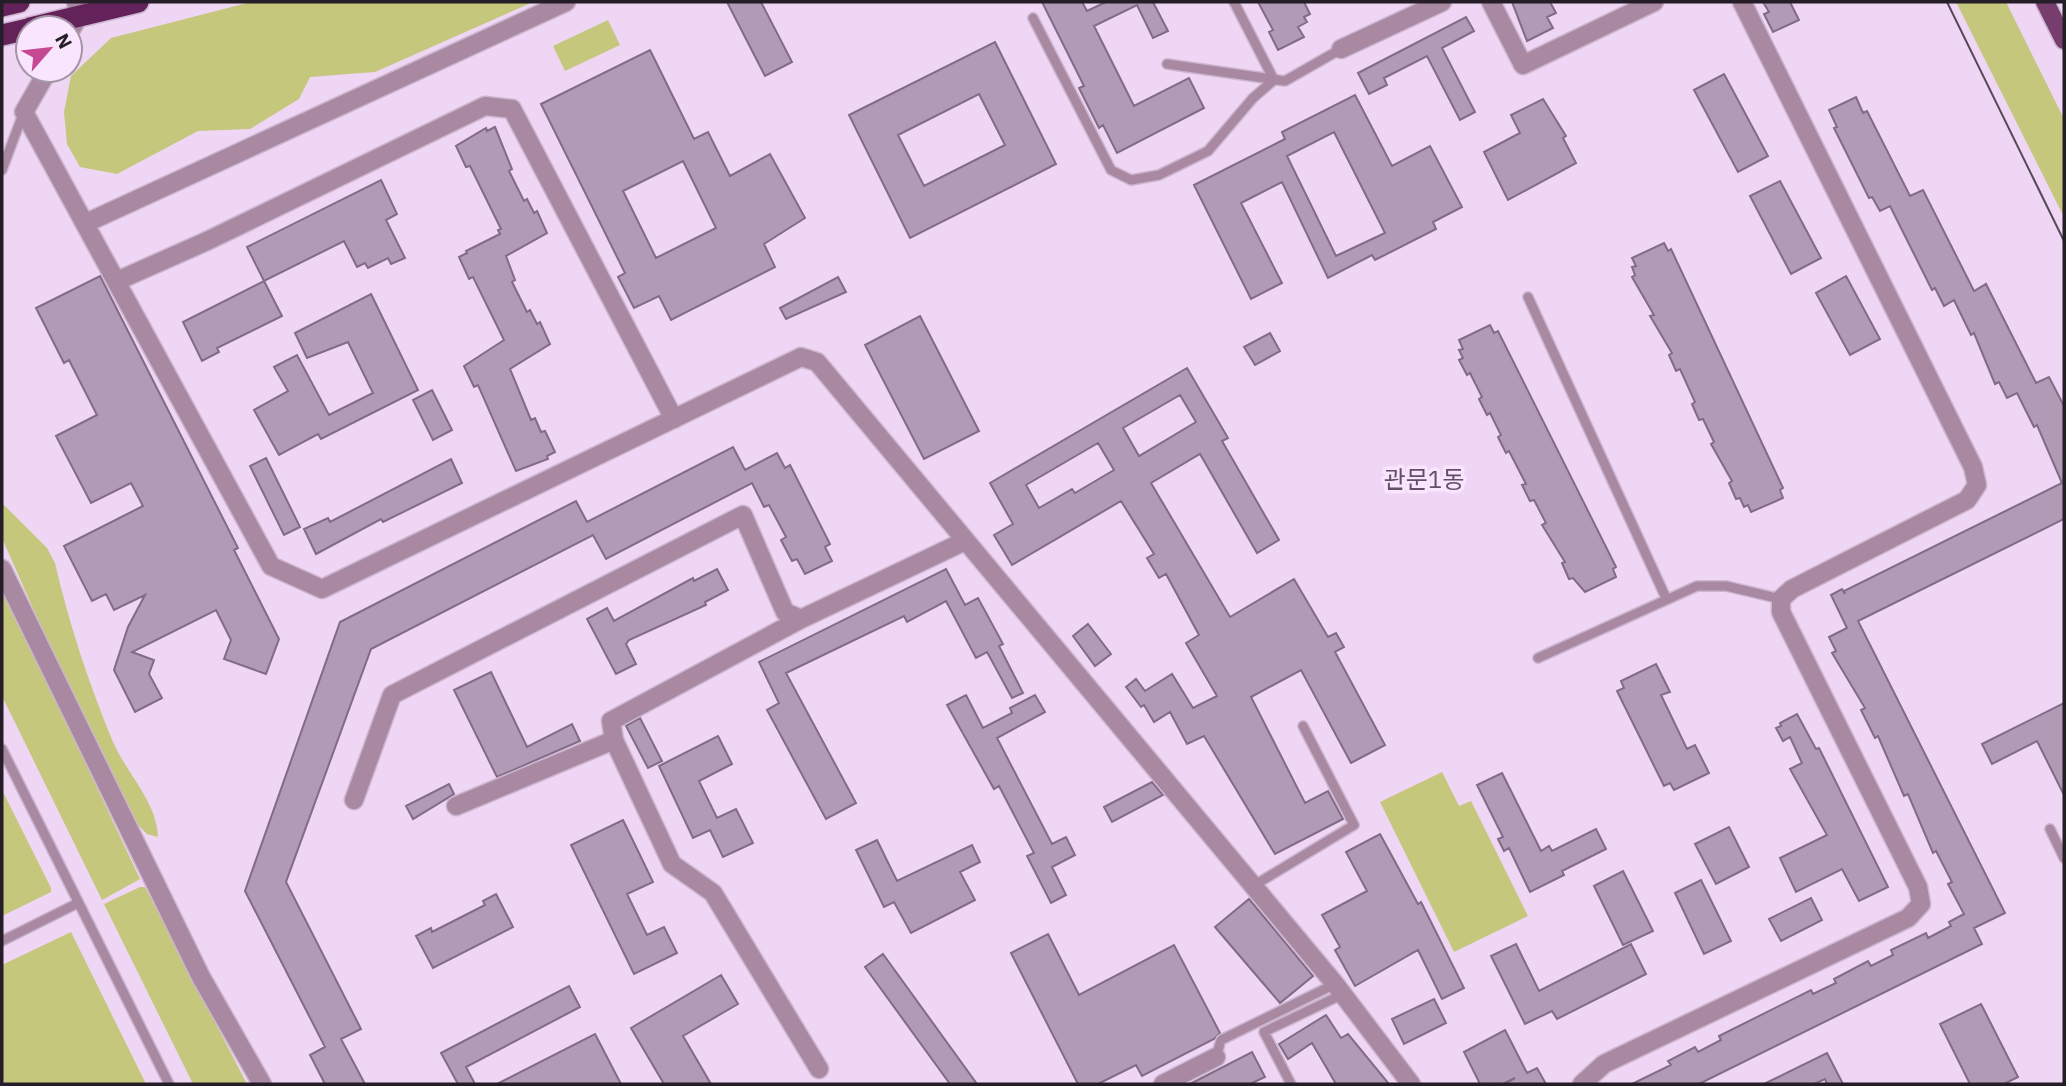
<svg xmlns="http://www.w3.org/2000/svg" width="2066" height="1086" viewBox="0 0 2066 1086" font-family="'IBM Plex Sans','Noto Sans KR',sans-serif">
	<rect width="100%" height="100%" fill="#efd6f4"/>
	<path fill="#c4c77c" d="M251,2h282l-158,70 -65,5 -11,22 -49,30 -52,2 -81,43 -37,-7 -13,-23 -3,-32 7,-36 40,-38z
		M1956,2h50l58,117v98z
		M608,20l12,25 -55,26 -12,-25z
		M2,503l45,45 8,15c14,61 34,121 58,179 14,32 44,60 45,95l-11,-3 -9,-9 -69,-135 -67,-152z
		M2,586l138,293 -38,21 -100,-204z
		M1442,772l17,34 12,-5 57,115 -74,36 -74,-150z
		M2,790l49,98v4l-49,24z
		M140,887h5l102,197h-54l-89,-180z
		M71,932l75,152h-141l-3,-7v-112z"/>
	<path fill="#b19ab6" stroke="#816b86" stroke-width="2" fill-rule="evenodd" d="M727,2h34l31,60 -27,14z
		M1042,2h40l5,9 19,-9h47l15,29 -15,7 -16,-33 -43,21 40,80 55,-28 15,30 -87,45 -14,-28 -4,3 -20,-40 5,-2z
		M1258,2h46l6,12 -6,3 3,5 -9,5 6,10 -26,13 -9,-18 4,-2z
		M1512,2h38l6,11 -9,4 6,11 -26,13z
		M1763,2h27l9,18 -26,12 -9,-18 5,-2z
		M1466,17l8,14 -32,17 33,64 -15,8 -33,-64 -43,22 3,7 -18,9 -11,-21z
		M995,42l61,122 -146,74 -61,-123zM979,94l26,51 -81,41 -26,-51z
		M650,50l44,89 14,-7 22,44 40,-22 35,64 -41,26 11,23 -104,53 -12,-24 -25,12 -16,-31 7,-4 -84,-169zM683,161l33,67 -60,30 -33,-67z
		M1724,74l44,82 -30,16 -44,-82z
		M1355,95l37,71 38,-20 32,61 -29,15 3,7 -61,31 -3,-5 -44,23 -46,-96 -41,21 41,80 -31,16 -57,-114 91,-46 -3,-7zM1334,132l51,101 -49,23 -49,-100z
		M1856,97l7,16 4,-2 43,85 13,-6 51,101 12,-7 50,99 13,-6 15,29v113l-206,102 147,292 -31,15 8,16 -283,140h-67l39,-19 -3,-4 27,-14 3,5 23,-12 -2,-4 92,-46 2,4 23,-11 -2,-4 34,-18 3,5 22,-11 -2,-5 35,-17 2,5 23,-12 -2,-4 15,-8 -16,-30 4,-2 -16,-31 -3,2 -25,-59 -4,2 -26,-60 -3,2 -14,-28 4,-2 -33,-55 4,-2 -7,-14 18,-9 -16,-33 11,-6 3,5 -1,-3 218,-108 -25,-58 -3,2 -17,-34 -10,5 -8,-16 -4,2 -21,-51 -3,2 -17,-35 -10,6 -9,-18 -3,2 -42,-84 -10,5 -8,-14 -3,1 -35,-70 3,-1 -8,-17z
		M1543,99l23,37 -3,2 13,25 -68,37 -24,-48 36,-19 -9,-18z
		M495,127l17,42 -3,2 15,30 3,-2 7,14 3,-2 10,22 -41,23 9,24 -3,2 15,30 3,-2 7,14 3,-2 10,22 -40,25 21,51 4,-2 6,14 4,-1 10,21 -8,4 1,3 -32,12 -38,-86 -4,2 -10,-21 40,-26 -31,-63 -4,2 -10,-22 8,-4 -1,-2 34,-17 -2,-4 3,-1 -31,-63 -4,1 -10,-21 30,-18 1,3z
		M381,180l16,34 -11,6 19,38 -14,6 -3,-6 -20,10 -3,-5 -8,4 -13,-26 -80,40 -17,-34z
		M1780,181l41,77 -30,16 -41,-78z
		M1664,243l4,8 3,-2 112,239 -3,2 3,8 -32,14 -3,-7 -4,2 -4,-9 -4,1 -7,-16 3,-2 -21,-37 3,-2 -11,-23 -4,1 -7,-16 3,-2 -15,-33 -4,2 -7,-16 3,-2 -22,-37 4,-1 -22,-38 3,-2 -3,-8 4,-1 -4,-8z
		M100,276l138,272 -4,2 45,89 -13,35 -42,-15 7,-19 -15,-30 -84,42 22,8 -5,14 13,24 -27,14 -21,-42 14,-43 17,-32 -31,15 -8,-16 -14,7 -28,-55 79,-40 -12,-23 -40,20 -35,-67 41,-21 -28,-55 -5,3 -28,-55z
		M1846,276l34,63 -30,16 -34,-62z
		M838,277l8,15 -60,27 -6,-11z
		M264,281l18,35 -65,32 2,4 -17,9 -19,-39z
		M371,294l47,96 -97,49 -3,-5 -39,21 -25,-45 34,-19 -14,-24 23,-12 32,60 44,-22 -25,-51 -41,16 -12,-25z
		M920,316l59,115 -55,28 -59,-114z
		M1490,325l4,8 4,-2 118,236 -3,2 3,8 -31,15 -12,-14 -4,1 -7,-16 3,-1 -23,-37 4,-2 -12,-23 -4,1 -8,-16 4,-1 -17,-33 -3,2 -8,-16 3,-2 -11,-22 -3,2 -8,-16 3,-2 -12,-24 -3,2 -8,-15 4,-2 -4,-8 4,-1 -4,-9z
		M1270,333l10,18 -25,14 -11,-18z
		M1187,368l41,70 -6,3 57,99 -22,13 -57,-99 -49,29 79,134 64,-38 34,58 8,-4 8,14 -9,5 50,93 -34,18 -50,-93 -50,27 54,106 23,-12 15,28 -68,35 -71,-118 -17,8 -17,-32 -16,10 -10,-17 -3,2 -15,-20 10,-8 9,12 27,-17 21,34 24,-12 -31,-53 13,-8 -33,-61 -7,4 -12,-20 7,-4 -33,-53 -109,64 -18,-30 19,-11 -23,-41zM1180,395l16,27 -57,34 -16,-28zM1098,443l16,27 -39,23 -3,-4 -33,19 -13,-23z
		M432,390l20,40 -19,10 -20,-40z
		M733,447l12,23 32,-17 8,15 5,-3 40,79 -5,3 7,14 -27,13 -8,-15 -5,2 -11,-21 5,-3 -17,-32 -5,2 -12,-24 -146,76 -13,-24 -222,114 -85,233 75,147 -20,10 24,45h-40l-15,-29 15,-8 -80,-156 95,-269 236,-121 11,21z
		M266,458l34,69 -16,8 -34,-69z
		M451,459l11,24 -79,39 -2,-3 -65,35 -12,-25 24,-11 2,4z
		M717,569l11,21 -23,12 1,3 -77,35 -3,4 10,20 -20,10 -29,-55 20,-11 7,13 79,-43 1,3z
		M946,569l19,36 13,-7 25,46 -4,2 24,47 -11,5 -25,-46 -11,6 -30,-57 -39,21 -3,-6 -118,57 70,130 -30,16 -59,-109 12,-7 -20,-41z
		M1088,624l23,30 -16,12 -22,-30z
		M1656,664l14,28 -9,3 26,54 8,-4 14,28 -35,17 -4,-7 -6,3 -47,-95 7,-3 -3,-7z
		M491,672l36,75 45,-23 8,17 -83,36 -43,-87z
		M966,695l17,33 29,-15 -2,-5 25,-13 10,17 -48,26 55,106 14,-7 9,18 -23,12 14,28 -15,8 -24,-47 7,-3 -35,-67 -5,3 -47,-84z
		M2064,703v92l-27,-54 -45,23 -10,-20z
		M1797,714l19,35 3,-1 69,139 -29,14 -17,-32 -46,23 -16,-34 47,-23 -37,-66 12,-6 -12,-26 -7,4 -7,-13 5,-2 -1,-3z
		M640,718l22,43 -14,7 -22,-42z
		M718,736l14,28 -33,17 18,37 19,-9 17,34 -30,14 -13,-27 -17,8 -34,-72z
		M1502,773l39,78 8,-5 3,5 44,-22 10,20 -44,22 2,4 -34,17 -21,-44 -5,3 -6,-12 5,-2 -26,-52z
		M1152,782l11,13 -51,27 -8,-15z
		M449,784l5,10 -41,25 -7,-13z
		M623,820l30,62 -26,12 20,41 17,-8 13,26 -43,21 -63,-129z
		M1729,827l20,40 -33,17 -21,-40z
		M1380,834l38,70 3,-2 43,86 -22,11 -24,-49 -63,36 -20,-36 5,-3 -18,-32 45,-24 -21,-39z
		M877,840l20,41 75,-36 8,17 -20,10 15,28 -64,33 -17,-31 -10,5 -28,-57z
		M1623,871l30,60 -30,14 -29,-59z
		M1701,880l30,61 -27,13 -29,-61z
		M496,894l17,33 -80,41 -17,-32 15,-8 1,4 53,-27 -2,-4z
		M1811,898l11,22 -41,21 -12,-22z
		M1249,899l64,77 -33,27 -65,-76z
		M1048,934l31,61 95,-50 46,88 -6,6 -72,37 -6,-11 -38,19h-20l-67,-131z
		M1516,944l23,47 92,-47 15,30 -89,45 -5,-8 -27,13 -34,-68z
		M883,954l94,130h-27l-85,-117z
		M721,975l17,29 -55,32 28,48h-47l-33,-56z
		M569,986l11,21 -114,60 9,17h-17l-17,-31z
		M1434,999l12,24 -42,21 -12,-25z
		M1981,1004l37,73 -14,7h-34l-30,-60z
		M1326,1015l15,23 7,-4 41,50h-53l-24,-41 -24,16 -9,-15z
		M1505,1030l22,43 10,-5 9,16h-41l10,-6 -12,6h-23l-16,-32z
		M595,1034l26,50h-124z
		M1252,1052l13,25 -15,7h-60z
		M1827,1053l16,31h-16l-2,-5 -11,5h-50z"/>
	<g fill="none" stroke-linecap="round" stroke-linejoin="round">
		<defs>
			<path id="lane" d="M1033,18l78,152 20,10 28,-5 49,-24 45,-53 21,-18 -40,-78
				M1167,64l118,17 56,-32
				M2,170l21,-56
				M1528,297l138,301
				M1538,658l159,-72h29l55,13
				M2,749l167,335
				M2050,829l14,29
				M1253,886l101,-61 -51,-99
				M2,941l76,-38
				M1216,1057l5,-17 114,-56
				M1291,1084l-27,-52 79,-38"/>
			<path id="street" d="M1491,2l32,63 131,-63
				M70,31l9,-15 -3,-14
				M1341,49l101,-47
				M48,70l-24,42 247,454 51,23 479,-232 16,5 518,622 76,100
				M86,223l480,-221
				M117,281l90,-40 278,-135 27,3 162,310
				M2,569l199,408 61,107
				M354,800l38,-105 351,-180 42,97 16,7
				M456,806l158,-66
				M819,1069l-106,-176 -41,-29 -58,-124 -3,-19 190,-102 164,-78
				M1163,1084l53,-27
				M1582,1084l22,-20 304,-146 13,-14 -3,-17 -137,-275v-13l11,-10 175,-89 10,-15 -4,-18 -231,-465"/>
			<path id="primary" d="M2045,2l19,38"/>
			<path id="highway" d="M2,6l17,-4
				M30,28l108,-26
				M2,35l26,-6"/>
		</defs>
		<use href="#lane" stroke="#cbb5cf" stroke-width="12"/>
		<use href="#street" stroke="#cbb5cf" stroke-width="21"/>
		<use href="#primary" stroke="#cbb5cf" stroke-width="21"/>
		<use href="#highway" stroke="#cbb5cf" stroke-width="24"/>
		<use href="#lane" stroke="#a988a2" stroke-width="9"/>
		<use href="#street" stroke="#a988a2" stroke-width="18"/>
		<use href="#primary" stroke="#773e6d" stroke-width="18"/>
		<use href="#highway" stroke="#64225a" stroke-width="21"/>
		<path stroke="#564a59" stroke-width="2" d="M1947,2l117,239"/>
	</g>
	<g text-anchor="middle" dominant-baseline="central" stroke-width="7" stroke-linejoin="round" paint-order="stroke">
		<g font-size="24" fill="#644f69" stroke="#f9e5fd">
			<text x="1424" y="479">관문1동</text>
		</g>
	</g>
	<rect width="2066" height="1086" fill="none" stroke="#251d27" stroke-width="7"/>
	<g transform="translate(49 49) rotate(62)"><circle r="33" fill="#f9e5fd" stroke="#a495a7" stroke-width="2"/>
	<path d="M0-5L12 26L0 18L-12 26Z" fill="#c64792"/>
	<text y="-10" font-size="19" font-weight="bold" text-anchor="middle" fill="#251d27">N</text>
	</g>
</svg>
